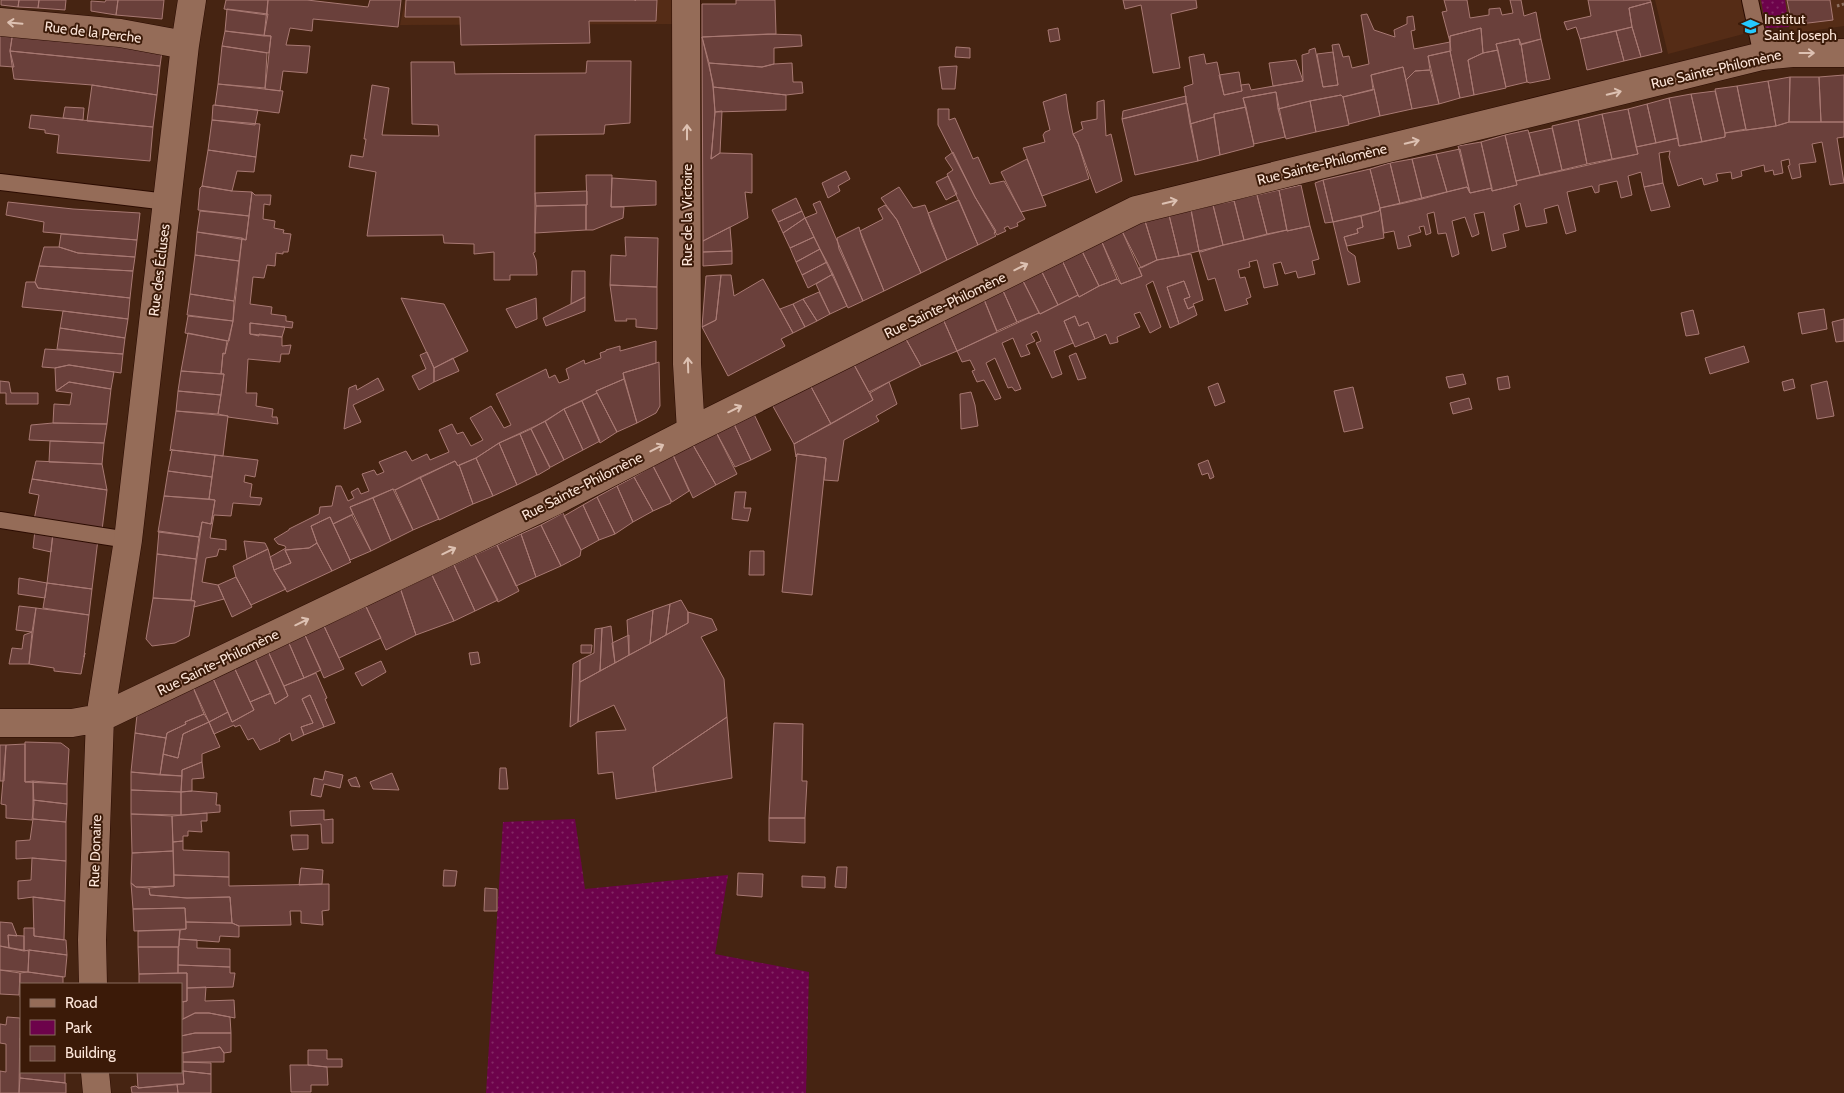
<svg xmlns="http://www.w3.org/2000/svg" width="1844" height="1093" viewBox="0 0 1844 1093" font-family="Cabin,sans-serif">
	<defs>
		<pattern id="green-dots" width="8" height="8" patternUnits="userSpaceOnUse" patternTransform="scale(1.25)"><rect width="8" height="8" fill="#6d034b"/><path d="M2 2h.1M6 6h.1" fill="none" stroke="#832864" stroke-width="1.8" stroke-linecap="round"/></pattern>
	</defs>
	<rect width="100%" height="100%" fill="#462412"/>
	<path fill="#552c16" d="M405,0h281l1,24 -287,1z
		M1655,0h189v26l-54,8 -1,-7 -23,1 -98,26z"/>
	<path fill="url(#green-dots)" d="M1761,0h24l4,27 -23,1z
		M575,819l10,70 143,-14 -13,79 94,18 -3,121h-320l17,-271z"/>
	<path fill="#6a403b" stroke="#a87973" d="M1,0h18l-1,7 -17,-2z
		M19,0h20l-1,8 -20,-1z
		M39,0h27l-1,10 -27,-2z
		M106,0h12l-2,15 -25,-4v-10l14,1z
		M118,0h46l-2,19 -46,-4z
		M226,0h42l-1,15 -43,-6z
		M268,0h39l61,7 2,-7h31l-3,27 -85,-8 -1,12 -22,-3 -4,17 24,1 -3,27 -24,-2 -3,20 -15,-2 6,-53h-7z
		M406,0h229v1l1,-1h21l-1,21h-67l1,22 -129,2 -1,-28h-55z
		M736,0h39l1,34 -74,3v-33h34z
		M1123,0h73l1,8 -26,6 9,54 -27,5 -12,-68 -16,4z
		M1444,0h23l3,18 19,-3v-6l11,-1 2,7 11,-2 -3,-13h11l3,16 12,-4 5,27 -21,6 -1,-6 -23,5 2,6 -15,3 -2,-25 -31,8v6l-8,-30 5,-1z
		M1588,0h62l1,2 -22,6 3,19 -52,12 -4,-12 -9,3 -3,-8 27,-6z
		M1787,0h43l3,20 -41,5z
		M1651,2l11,50 -21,5 -9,-30 -3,-19z
		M227,9l41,5 -4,22 -39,-5z
		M1367,14l7,16 21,7 -1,-7 13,-6v-7l6,-1 2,14 -4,1 3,18 36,-7 1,9 -23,5 2,14 -15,1 -9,9 -3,-13 -32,8 2,15 -30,7 -2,-2 -31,6 -32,8 -2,-17 -33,6 3,9 -32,7v3l-24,7 -6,-37 9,-3 -4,-27 15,-3 2,10 11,-2 7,33 18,-4 -1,-6 8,-1 2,6 52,-9 -1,-26 7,-2v-3l6,-2 8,39 15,-2 -6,-40 7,-1 4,13 6,-1 3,12 17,-4 -8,-49z
		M1632,27l9,30 -17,4 -8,-30z
		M1058,28l2,12 -10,2 -2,-12z
		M1481,28l2,25 -15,7 6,35 -14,3 -10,-47v-15z
		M0,29l13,2 -3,20 4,16 -14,-1z
		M13,31l150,13 -3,22 -150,-15z
		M225,31l46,5 -2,17 -47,-7z
		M1616,31l8,30 -37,9 -7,-31z
		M768,34l33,1 1,11 -28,2v16l-12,3 -53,-4 -7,-26z
		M702,37l11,46 2,29 -4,47 9,-6 32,1v39l-7,-1 3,26 -45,23z
		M1519,39l2,5 6,38 -21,5 -10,-43z
		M1541,39l9,40 -20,4 -3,-1 -6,-38z
		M222,46l45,7 -2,35 -47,-4z
		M956,47l14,1v10l-15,-1z
		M1498,50l8,38 -32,7 -6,-35 15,-7z
		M10,51l150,15 -3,29 -65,-10 -78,-6z
		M1450,51l10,47 -21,6 -11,-48z
		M1333,52l5,33 -15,2 -6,-33z
		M1296,60l7,21 -30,5 -4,-23z
		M587,61h44l-1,62 -25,2 -1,9 -69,1v117l-2,1 3,7 1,15h-27v5h-16v-28l-20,2v-10l-30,-1 -1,-8 -76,1 9,-64 -27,-5 2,-12 12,2 3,-18h-2l8,-54 17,3 -7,47 57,1 -1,-11 -26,-1 -1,-62h43l1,12 131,-1z
		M709,63l53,4 12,-3 18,-1 1,19h9l1,11 -17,2 -73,-8z
		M957,66l-2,23h-13l-3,-22z
		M1403,67l9,42 -32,7 -9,-41z
		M1430,70l9,34 -27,5 -6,-29 9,-9z
		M1239,72l3,19 -18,4 -5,-20z
		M1844,75v47h-23l-2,-45z
		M1790,77l-1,45 -13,4 -8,-45z
		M1790,77h29l2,45h-32z
		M1768,81l8,45 -30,4 -9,-44z
		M218,84l65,7 -4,22 -64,-8z
		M92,85l65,10 -4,32 -66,-6z
		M1737,86l9,43 -21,4 -10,-44z
		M713,87l73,8v15l-71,2z
		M1374,89l6,27 -31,8 -6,-27z
		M1715,91l10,42v4l-23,5 -11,-48z
		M1276,92l9,45 -31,7 -11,-46z
		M1066,94l2,16 5,24 5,9 11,36 -47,17 -19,-48 22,-6 -2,-7 2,-3 5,-2 -7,-28z
		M1691,94l11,48 -23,4 -10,-48z
		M1341,95l2,2 6,28 -33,7 -6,-31z
		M1186,96v7l-64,16 1,-8z
		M1669,98l9,40 -22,5 -9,-39z
		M1104,100l2,36 5,-2 11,47 -26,12 -18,-50 -5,-9 10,-5 -2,-7 16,-3v-17z
		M1310,101l6,31 -30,7 -8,-30z
		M1187,103l11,58 -63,14 -13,-56z
		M1647,104l9,39 -20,4 -8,-38z
		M213,105l45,5 -3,15 -43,-5z
		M65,107l19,1 -1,12 -20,-2z
		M1246,107l8,39 -34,9 -6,-41z
		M938,109h11v11l6,-2 18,41 5,-2 12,27 14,-3 21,38 -8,4 1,3 -8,3 -2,-3 -4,2 2,3 -9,4 -22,-38 -37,-72z
		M1628,109l10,45 -26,5 -10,-45z
		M722,111l-2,42 -9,6 4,-47z
		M1602,114l10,45 -25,5 -9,-44z
		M31,115l122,12 -3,34 -93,-8 2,-18 -14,-2v-3l-16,-2z
		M1214,117l6,38 -22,6 -8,-37z
		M212,120l48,4 -4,33 -48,-7z
		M1578,120l9,44 -25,6 -10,-44z
		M1789,122h55v15l-7,1 7,45 -14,2 -8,-43 -10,2 4,18 -17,2 2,13 -9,2 -4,-13 2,-1 -1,-6 -8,2 2,12 -9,2 -1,-5 -8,2 -1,-7 -23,6 1,5 -10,3 -1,-7 -15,2 2,7 -14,4 -2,-7 -24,8 -9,-29 1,-6 -11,2 4,30 -19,4 -3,-15 -13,4 4,19 -11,3 -4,-17 -18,4v7l-4,1 -3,-7 -25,6 9,39 -10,3 -8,-29 -14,4 3,14 -21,4 -6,-24 -6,3 5,24 -16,4 3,13 -14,4 -8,-39 -10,2 5,20 -7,3 -7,-20 -13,4 7,33 -7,3 -6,-24 -8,1 -4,-22 -7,2 4,19 -5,2 -2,-9 -5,1 2,5 -13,4 3,10 -13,3 -4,-18 -10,2 -4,-25 87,-21 3,6 22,-5v3l25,-6 -1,-4 122,-27 -2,-7 42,-9 1,8 46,-9v-4l51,-7z
		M1552,128l10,42 -22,5 -11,-42z
		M1528,130l12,45 -24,6 -11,-46z
		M1505,135l12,50 -25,6 -11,-49z
		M1481,142l11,46 -22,5 -12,-47z
		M1460,149l10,44 -3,-6 -20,5 -11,-38z
		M208,150l48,7 -2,15 -17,-1 -5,20 -30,-5z
		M953,152l22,45 21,34 -2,2 2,3 -18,9 -31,-71 6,-4 -8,-12z
		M1436,154l11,38 -25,7 -10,-40z
		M1027,159l19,47 -25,6 -20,-40z
		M1412,159l10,40 -22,5 -10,-41z
		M1390,163l10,41 -20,4 -10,-39z
		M1370,169l10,39 -1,3 -46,11 -10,-42z
		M846,171l4,8 -12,7 2,5 -12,7 -6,-15z
		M586,175h26l-1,32h13l-1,11 -30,12h-7v-25h1z
		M948,176l9,18 -11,6 -10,-18z
		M612,178l44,3v24l-45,2z
		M1323,180l10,42 -8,1 -10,-40z
		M1663,183l7,24 -19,4 -7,-24z
		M1301,185l9,41 -23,5 -8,-41z
		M202,186l30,5 20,1 -3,24 -51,-6 2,-22z
		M899,187l14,21 12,-3 22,55 -26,13 -24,-53 -16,-22z
		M1279,190l8,40 -20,4 -10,-39z
		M587,191v14l-51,1 -1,-13z
		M252,192l3,3h16l-1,10 -6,-1 -1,15 12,2 -1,7 10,2 -1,3 8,1 -3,18h-5v2l-7,-1 -1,13 -8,-1 -3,13 -11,-1 -3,27 22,3 -1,7 15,2v5l7,1 -1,6 -42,-5v11l32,3v9l9,-1 -2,9h-8l-1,8 -32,-3 -2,34h11l-1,13 17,3 -1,8h5l1,7 -50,-7v-1l-10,-2 6,-40h-3l2,-21 2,1 8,-33 9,-83 4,2z
		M1257,195l10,39 -23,6 -10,-40z
		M796,198l6,13 -24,11 -6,-12z
		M959,200l19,45 -31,15 -15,-35 -4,-12z
		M820,201l43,100 -15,7 -43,-90 12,-5 -4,-9z
		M1234,201l10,39 -21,5 -10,-40z
		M8,202l65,7 67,4 -3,27 -94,-8 1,-10 -38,-7z
		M586,205v25l-51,3 1,-27z
		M885,205l12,15 24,53 -37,18 -24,-60 23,-12 -5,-10z
		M1213,205l10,40 -22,7 -2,-1 -8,-40z
		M1380,208l4,30 -37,8 -3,-9 14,-4 -1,-4 6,-2 -2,-11 18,-5z
		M1191,209l8,42 -20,5 -10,-41z
		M200,211l49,5 -3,24 -49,-8z
		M802,211l3,7 -22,15 -5,-11z
		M1169,215l10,41 -22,4 -12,-39z
		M1361,216l2,11 -6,2 1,4 -14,4 4,14 7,5 5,26 -12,3 -15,-63z
		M805,218l9,19 -24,11 -7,-15z
		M1145,221l12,39 -16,8 -19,-37z
		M1310,226l9,33 -7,2 3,13 -17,4 -2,-7 -11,3 -4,-12 -8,2 5,21 -14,3 -7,-28 -8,2 1,5 -12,3 2,8 5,-1 6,20 -5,2 2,5 -23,7 -10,-33 -7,2 -9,-29 88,-21v1z
		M730,227l2,24 -29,1v-11z
		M859,227l3,11 22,53 -21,10 -24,-52 -2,-11z
		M1122,231l20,45 -21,8 -20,-44z
		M197,232l45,6 -3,23 -44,-6z
		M61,234l76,6 -2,17 -57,-4 -19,-6z
		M625,237l33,1 -1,49 -47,-2 1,-30 15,1z
		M814,237l6,12 -24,13 -6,-14z
		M1101,240l16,39 -18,7 -18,-37z
		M44,247h15l19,6 57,4 -2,14 -94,-5z
		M820,249l7,13 -25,13 -6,-13z
		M1081,249l18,37 -20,11 -18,-39z
		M732,251v13l-29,2v-14z
		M1191,254l12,46 -10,4 1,2 -6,3 -4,-10 6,-2 -6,-16 -17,6 12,37 -9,4 -17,-47 -7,4 15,42 -11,6 -10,-21 -6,2 6,13 -23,10 1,5 -8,2 -4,-10 -11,5 -7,-17 -9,4 -4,-10 -11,5 9,22 -19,8 8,23 -10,4 -16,-35 5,-2 -4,-10 -6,3 4,7 -9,4 4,9 -9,3 -8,-19 -11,5 19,46 -6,2 -3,-4 -4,1 -13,-30 -9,5 15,35 -6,2 -11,-20 -7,2 -5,-11 3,-1 -5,-10 -8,2 -5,-11 82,-38 -1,-1 2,2 38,-19 1,2 20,-11 18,-7 4,5 21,-8 -3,-8 18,-8z
		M195,255l44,6 -5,40 -44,-7z
		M1061,258l17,37 -20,10 -18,-37z
		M827,262l6,12 -25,14 -6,-13z
		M39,266l94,5 -3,27 -92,-10 -3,-6z
		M1040,268l18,37 -18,9 -19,-37z
		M572,271h13v26l-14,7z
		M833,274l14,32 -17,8 -14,-30z
		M721,275l-5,45 -14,7 4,-51z
		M721,275h10l3,21 29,-17 30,54 -12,6 4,7 -57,30 -26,-49 14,-7z
		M1021,277l18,36 -22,9 -17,-38z
		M1184,281l6,16 -6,2 4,10 6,-3 3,9 -18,9 -12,-37z
		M26,282h9l3,6 92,10 -2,21 -65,-8 -41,-4z
		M1000,284l17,38 -20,9 -16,-39z
		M610,285l47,2v42l-21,-2v-8h-10l1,2h-12z
		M819,292l11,22 -13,7 -14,-22z
		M981,292l16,40 -40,19 -17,-39z
		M190,294l44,7 -1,20 -46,-6z
		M585,297v14l-39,15 -3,-8z
		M401,298l43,6 24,47 -34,17z
		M536,298l1,21 -21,9 -10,-19z
		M803,299l14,22 -12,6 -12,-23z
		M793,304l12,23 -12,6 -13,-24z
		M1824,309l3,20 -25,5 -4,-21z
		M1693,310l6,24 -13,2 -5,-23z
		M63,311l65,8 -3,19 -65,-10z
		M940,312l17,39 -36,15 -19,-34z
		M188,316l45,5 -4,20 -44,-8z
		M1075,316l4,10 9,-4 7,17 -20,8 -11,-26z
		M1844,319v22l-8,1 -4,-20z
		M250,323l35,4 -3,10 -23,-3v2l-9,-2z
		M60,328l65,10 -2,16 -66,-5z
		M902,332l19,34 -52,26 -18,-33z
		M188,333l39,8 -2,13 -2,-1 -2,21 -40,-3z
		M656,341v22l-33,10 1,6 -28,12 1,2 -33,16 -18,12 -47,22 -23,15 -18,8 -3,-5 -60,29 -2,-1 -43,18 3,7 -20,10 -3,-7 -19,9 6,17 -8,5 -24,2 6,13 -17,7 -4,-13 16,-9 -1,-2 -7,-2 -4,-5 15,-9v-1l30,-15 1,-7 12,-1 4,-20h5l7,15 6,-3 -3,-6 7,-4 3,6 8,-3 -7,-17 12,-4 3,5 7,-3 -5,-10 27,-11 6,10 15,-7 3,6 19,-8 -10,-22 13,-6 5,10 6,-2 8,14 12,-6 -13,-22 21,-12 13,22 7,-3 -15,-31 50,-25 3,9 6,-3 4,8 10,-4 -3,-10 18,-9 1,4 16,-6 -1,-5 6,-2v-1l14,-4v5z
		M1744,346l5,16 -39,12 -5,-16z
		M45,349l78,5 -2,19 -52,-8 -14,3 -13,-1z
		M427,352l7,16v14l-15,8 -7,-14 14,-7 -6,-14z
		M1076,353l10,25 -8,2 -9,-24z
		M453,358l6,13 -25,11v-14z
		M852,361l21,39 -42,24 -22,-41z
		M659,362l1,44 -4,7 -19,10 -14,-50z
		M69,365l45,7 -3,17 -42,-7 -13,9 -1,-23z
		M181,371l43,3 -3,21 -43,-4z
		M1463,374l3,10 -17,4 -3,-11z
		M1508,376l2,12 -11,2 -2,-12z
		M378,378l6,12 -31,15 8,17 -17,7 5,-41 7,-3 1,5z
		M624,379l13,44 -20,9 -21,-41z
		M1793,379l2,9 -11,3 -2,-9z
		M0,381l9,1 2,11h27v11h-32v-11h-6z
		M1827,381l7,35 -17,3 -6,-34z
		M69,382l42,7 -4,35 -54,-1 1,-19 16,1 2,-12 -16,-2z
		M889,382l8,22 -21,12 3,5 -35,19 -6,41 -14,-1 2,-22 -29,-4 -1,3 -2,-13 79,-44 -3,-7z
		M809,383l22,41 -37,20 -24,-43z
		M1218,383l7,19 -10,4 -7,-19z
		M1353,387l10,41 -19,4 -10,-41z
		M178,391l43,4 -3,19 -42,-3z
		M971,392l4,13 3,21 -17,3 -1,-35z
		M597,393l20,39 -17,11 -18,-42z
		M1469,398l3,11 -19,5 -3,-11z
		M582,401l18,40 -17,9 -19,-41z
		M564,409l19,41 -19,10 -19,-39z
		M176,411l52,5 -5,40 -51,-6v-1l-2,2z
		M753,412l18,38 -20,10 -17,-36z
		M545,421l19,39 -13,7h-1l-19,-38z
		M53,423l54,1 -3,19 -75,-3 2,-15z
		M734,424l17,36 -16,7 -19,-35z
		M531,429l19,39 -12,7h-1l-17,-41z
		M716,432l21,42 -21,11 -23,-40z
		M520,434l17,41 -20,10 -18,-42z
		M50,441l54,2 -2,21 -53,-2z
		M499,443l18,42 -24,11 -17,-38z
		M693,445l23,40 -23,13 -20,-43z
		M172,450l43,5 -3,22 -44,-6z
		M797,454l29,4 -14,137 -30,-3z
		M215,455l43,5 -3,17 -10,-2 -1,7 8,2 -2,13 12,1 -2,7 -27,-2 -2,13 -17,-1 -4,23 16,2v10l-7,-1 -2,7 -11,2 -4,24 16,3 6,14 -30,8 1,-6 -4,-1 11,-78 9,2 4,-24 -6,-1z
		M673,455l16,36 -17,11 -19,-36z
		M476,458l17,38 -20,8 -14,-39z
		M1208,460l6,17 -4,2 -2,-6 -6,2 -4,-11z
		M36,461l66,3 5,26 -75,-11z
		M455,461l3,5 1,-1 14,39 -34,16 -19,-43z
		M653,466l18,35v2l-18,8 -19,-34z
		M168,471l44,6 -3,22 -45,-3z
		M420,477l19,42 -26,11 -18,-40z
		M634,477l19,34 -20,11 -16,-36z
		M32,479l75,11 -5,40 -68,-10 5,-25 -10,-2z
		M617,486l16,36 -18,12 -18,-37z
		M393,489l20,41 -22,11 -18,-43z
		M735,492h11l-2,16h7l-3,13 -16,-2z
		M164,496l51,4 -4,24 -9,-2 -3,15 -41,-5z
		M597,497l18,37 -16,6 -16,-35z
		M373,498l18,43 -20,10 -21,-44z
		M583,505l16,35 -18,10 -17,-34z
		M563,513l18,37 -1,6 -19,10 -20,-41z
		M352,515l19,36 -21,9 -17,-36z
		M330,517l20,43h-1l2,2 -19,9 -15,-28 -6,-17z
		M541,525l20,41 -25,11 -15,-43z
		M35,530l18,3 -2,19 -18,-4z
		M159,531l40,6 -3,22 -39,-5z
		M53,533l45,6 -6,50 -45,-6z
		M521,534l15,43 -20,9 -19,-41z
		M244,541l21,2 3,6 -21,10z
		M317,543l15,28 -45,21 -13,-22 17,-7 -6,-13 24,-2z
		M497,545l22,46 -21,11 -23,-47z
		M268,549l6,21 12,19 -35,16 -15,-28 -3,-11z
		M750,551h14v24h-15z
		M157,554l39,5 -5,41 -38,-2z
		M475,555l23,45 -23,11 -21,-46z
		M454,565l21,46 -21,10 -22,-46z
		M432,575l22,46 -38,14 -15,-45z
		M236,577l16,30 -20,10 -14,-32z
		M19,578l28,5 -2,15 -27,-4z
		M47,583l45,6 -3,26 -46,-7z
		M400,588l16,47 -30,15 -21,-46z
		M153,598l42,3 -6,35 -14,7 -23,3 -6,-7z
		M681,600l7,12v11l-22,12 4,-31z
		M670,604l-4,31 -16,9 3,-34z
		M19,606l17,2 -4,24 -16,-2z
		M366,607l15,31 -42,20 -15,-32z
		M36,608l53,7 -5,42 1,-4 -4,21 -27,-3v-3l-25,-4z
		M653,610l-3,34 -21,11 -2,-35z
		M688,612l24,7 5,11 -16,7 23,42 3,38 -74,50 3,25 -40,7 -3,-27 -15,2 -2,-42 30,-2 -12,-25 -36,17 2,-40 108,-59z
		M324,626l20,43 -20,9 -20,-45z
		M611,626l4,37 -15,8 2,-43z
		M602,628l-2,43 -20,11v-22l14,-7 1,-24z
		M32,632l-3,32h-20l3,-16 10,1 2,-14z
		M304,633l17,37 -17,8 -16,-37z
		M629,635v20l-14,8 -3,-20z
		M288,641l16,37 -20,8 -17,-37z
		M581,645h11l-1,8h-10z
		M267,649l21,47 -13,8 -21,-48z
		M478,652l2,11 -9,2 -2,-12z
		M254,656l17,37 -21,9 -16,-35z
		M580,660l-2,62 -8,5 3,-63z
		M381,661l5,11 -24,14 -7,-13z
		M234,667l20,43 -22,12 -20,-46z
		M316,673l11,25 -2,1 10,24 -11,4 -14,-32 -8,4 11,24 -12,4 3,8 -12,6 -2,-8 -11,6 1,2 -20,9 -7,-12 -5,2 -8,-15 -5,2 -1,-2 -20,9 -5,-12 19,-10 4,10 22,-12 -4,-8 21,-9 4,11 13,-8 -4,-10z
		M212,676l16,36 -19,10 -17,-37z
		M192,685l12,29 -19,8 1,2 -19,9 -1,5 -31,-5 2,-18z
		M310,695l14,32 -20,8 -3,-8 12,-4 -11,-24z
		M204,714l5,8 -26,12 -5,24 -15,-4 4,-21 19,-9 -1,-2z
		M727,717l5,61 -76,14 -3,-25z
		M209,722l11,25 -18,7v8l-20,8v6l-22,-1 3,-21 15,4 5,-24z
		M774,723l29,1 -1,57h5l-2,37h-36z
		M135,733l31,5 -6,37 -29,-3z
		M25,742l36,1 8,6 -2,35 -42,-2z
		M25,744v38l8,-1 1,23 -2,16 -26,-2v-13l-5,-1 5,-59z
		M0,745h6l-2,36h-4z
		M202,762l2,16 -12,1v12l-11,1 1,-22z
		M500,768h6l2,21h-9z
		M325,771l18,4 -3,13 -16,-4 -3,13 -10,-2 3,-17 9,2z
		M131,772l51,4 -1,16 -50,-2z
		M392,773l7,17 -26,-1 -3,-7z
		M356,777l4,10 -9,-1 -3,-6z
		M33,781l34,3v20l-34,-4z
		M131,790l50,2v23l-50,-1z
		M192,791l25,2 -1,12h4v7l-39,3v-23z
		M33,800l34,4 -1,18 -33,-3z
		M324,810v10l9,-1v24h-11l-1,-19 -30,2 -1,-15z
		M207,813v8h-6l1,11 -14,-1v5h-5v5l-10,1 -1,-26z
		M131,814l41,2 1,35 -41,2z
		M769,818h36v25l-36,-2z
		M33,819l33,3v39l-34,-3 -16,1v-18l14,-1z
		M291,835h17v14l-15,1z
		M183,841v9l46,2v25l-55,-2 -1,-33z
		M173,851l1,35 -38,1 -5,-4 1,-30z
		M32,858l34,3 -1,40 -32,-4 -15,2v-18l13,-1z
		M837,867h10l-1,21 -11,-1z
		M301,868l22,2 -1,14 -23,1z
		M444,870l13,1 -2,15h-12z
		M738,873l25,1 -1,23 -25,-2z
		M174,875l55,2v9l100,-2v26l-7,1 1,14 -22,-2v-12h-11l1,14 -52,1 -7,-3 -2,-26 -43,1 -37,-3 -1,-7 25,-2z
		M802,876l23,1v11l-23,-1z
		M131,883l5,4 13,1 1,7 37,3 43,-1 2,26 -46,-1 -1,-14 -52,1z
		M485,888l12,1v22h-13z
		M33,897l32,4 -1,39 -30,-4z
		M185,908l1,21 -52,2 -1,-22z
		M0,922l12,1 5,13 -9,-1 1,13 -9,-2z
		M186,922l46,1 7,3v11l-19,-1 -1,6 -40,-3 1,-9 6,-1z
		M24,928h10v8l32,4 1,15 -38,-5 -5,1z
		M180,930l-1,16 -1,1h-40v-16z
		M8,935l16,1v15l-15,-3z
		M179,939l18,1v8l33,1v18l-52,-2z
		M0,946l29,5 -1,21 -28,-2z
		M138,947h40v26l-39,1z
		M29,950l38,5 -2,22 -37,-5z
		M178,965l52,2v6h5l-2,14 -46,1v-15h-9z
		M0,970l20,3 -1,22 -19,-1z
		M28,972l35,5v7h-42v13h-1v-24z
		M187,973v28l-6,1v-18h-42v-10z
		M206,987l-1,14 29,-1 1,18 -26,-5h-14l-12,6v-17l4,-1v-13z
		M195,1013h14l21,4 1,16h-36l-14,3v-16z
		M7,1017l13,1 -1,75h-19v-22l6,1v-28l-6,-1v-19l6,1z
		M195,1033h36v19l-7,1 -4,-6 -39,6v-17z
		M20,1038l1,34h44v11l-45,-5z
		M220,1047l4,6v9h-41v-9z
		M308,1050h19v9h15v8h-15l-19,-2z
		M183,1062l28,1v11l-28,-3z
		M290,1065h18l19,2 1,18h-17v7h-20z
		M181,1071h2l1,13 -46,4 -1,-16z
		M183,1071l28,3v19h-33l-1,-9h7z
		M20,1078l46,5v10h-47z
		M177,1084l1,9h-46l-1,-6 5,-1 2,2z"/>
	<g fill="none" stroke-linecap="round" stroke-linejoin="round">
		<defs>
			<path id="service" d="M1750,0l12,56
				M0,182l167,20
				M0,520l128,20"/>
			<path id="minor" d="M686,0l1,364 4,67
				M0,22l120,11 65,12
				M0,723h72l28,-5 455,-217 136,-70 445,-221 626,-154 30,-3h52
				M93,984l-1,-44 8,-222 28,-178 57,-495 7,-45
				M95,1072l2,21"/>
		</defs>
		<use href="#service" stroke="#2b0b00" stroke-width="18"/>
		<use href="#minor" stroke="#2b0b00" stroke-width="29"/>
		<path stroke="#8e7060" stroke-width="3" stroke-dasharray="2.5 2.5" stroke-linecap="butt" d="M1837,6l7,-2"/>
		<use href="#service" stroke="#956c58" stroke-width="16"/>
		<use href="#minor" stroke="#956c58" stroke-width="28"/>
	</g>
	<defs><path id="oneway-shaft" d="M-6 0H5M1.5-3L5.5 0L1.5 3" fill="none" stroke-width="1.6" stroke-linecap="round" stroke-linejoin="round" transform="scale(1.25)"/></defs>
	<g stroke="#ddc1b2">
		<use href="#oneway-shaft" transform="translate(15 23) rotate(-175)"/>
		<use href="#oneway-shaft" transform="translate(1807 53)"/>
		<use href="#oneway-shaft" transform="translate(1614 93) rotate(-14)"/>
		<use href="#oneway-shaft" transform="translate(687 132) rotate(-90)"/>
		<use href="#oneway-shaft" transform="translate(1412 142) rotate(-14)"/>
		<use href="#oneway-shaft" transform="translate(1170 202) rotate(-14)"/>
		<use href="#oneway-shaft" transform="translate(1021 267) rotate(-26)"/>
		<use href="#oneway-shaft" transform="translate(688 365) rotate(-92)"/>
		<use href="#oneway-shaft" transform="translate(735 409) rotate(-26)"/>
		<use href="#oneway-shaft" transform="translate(657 448) rotate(-27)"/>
		<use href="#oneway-shaft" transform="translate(449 551) rotate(-26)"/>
		<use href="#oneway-shaft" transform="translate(302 622) rotate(-26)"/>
	</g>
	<defs>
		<symbol id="school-bare" viewBox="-9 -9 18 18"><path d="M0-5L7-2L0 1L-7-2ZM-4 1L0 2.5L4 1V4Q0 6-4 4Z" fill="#25c9fe" stroke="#3b1a08" stroke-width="2.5" paint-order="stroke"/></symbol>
	</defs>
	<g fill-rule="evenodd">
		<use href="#school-bare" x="1738" y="14" width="25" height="25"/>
	</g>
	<g text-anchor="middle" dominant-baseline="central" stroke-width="4" stroke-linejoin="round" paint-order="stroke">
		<g font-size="14" fill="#fce5d9" stroke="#3b1a08" text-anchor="start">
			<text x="1764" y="19">Institut<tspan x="1764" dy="16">Saint Joseph</tspan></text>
		</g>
		<g font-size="14" fill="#fce5d9" stroke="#3b1a08">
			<text transform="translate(93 32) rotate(7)">Rue de la Perche</text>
			<text transform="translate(1716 69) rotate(-13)">Rue Sainte-Philomène</text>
			<text transform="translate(1322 164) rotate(-14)">Rue Sainte-Philomène</text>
			<text transform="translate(687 215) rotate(-90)">Rue de la Victoire</text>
			<text transform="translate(159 270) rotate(-83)">Rue des Écluses</text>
			<text transform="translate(945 305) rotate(-26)">Rue Sainte-Philomène</text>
			<text transform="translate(582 486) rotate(-27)">Rue Sainte-Philomène</text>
			<text transform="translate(218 662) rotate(-26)">Rue Sainte-Philomène</text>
			<text transform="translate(95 851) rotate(-88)">Rue Donaire</text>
		</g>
	</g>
	<rect x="20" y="983" width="162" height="90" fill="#3b1a08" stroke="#886b5c"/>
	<rect x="30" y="999" width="25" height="8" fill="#956c58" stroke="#886b5c"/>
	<text x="65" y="1008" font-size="15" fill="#fce5d9">Road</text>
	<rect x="30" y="1020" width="25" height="15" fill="#6d034b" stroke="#886b5c"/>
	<text x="65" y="1033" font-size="15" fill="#fce5d9">Park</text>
	<rect x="30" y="1046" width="25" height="15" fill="#6a403b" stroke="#886b5c"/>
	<text x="65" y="1058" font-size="15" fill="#fce5d9">Building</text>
</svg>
